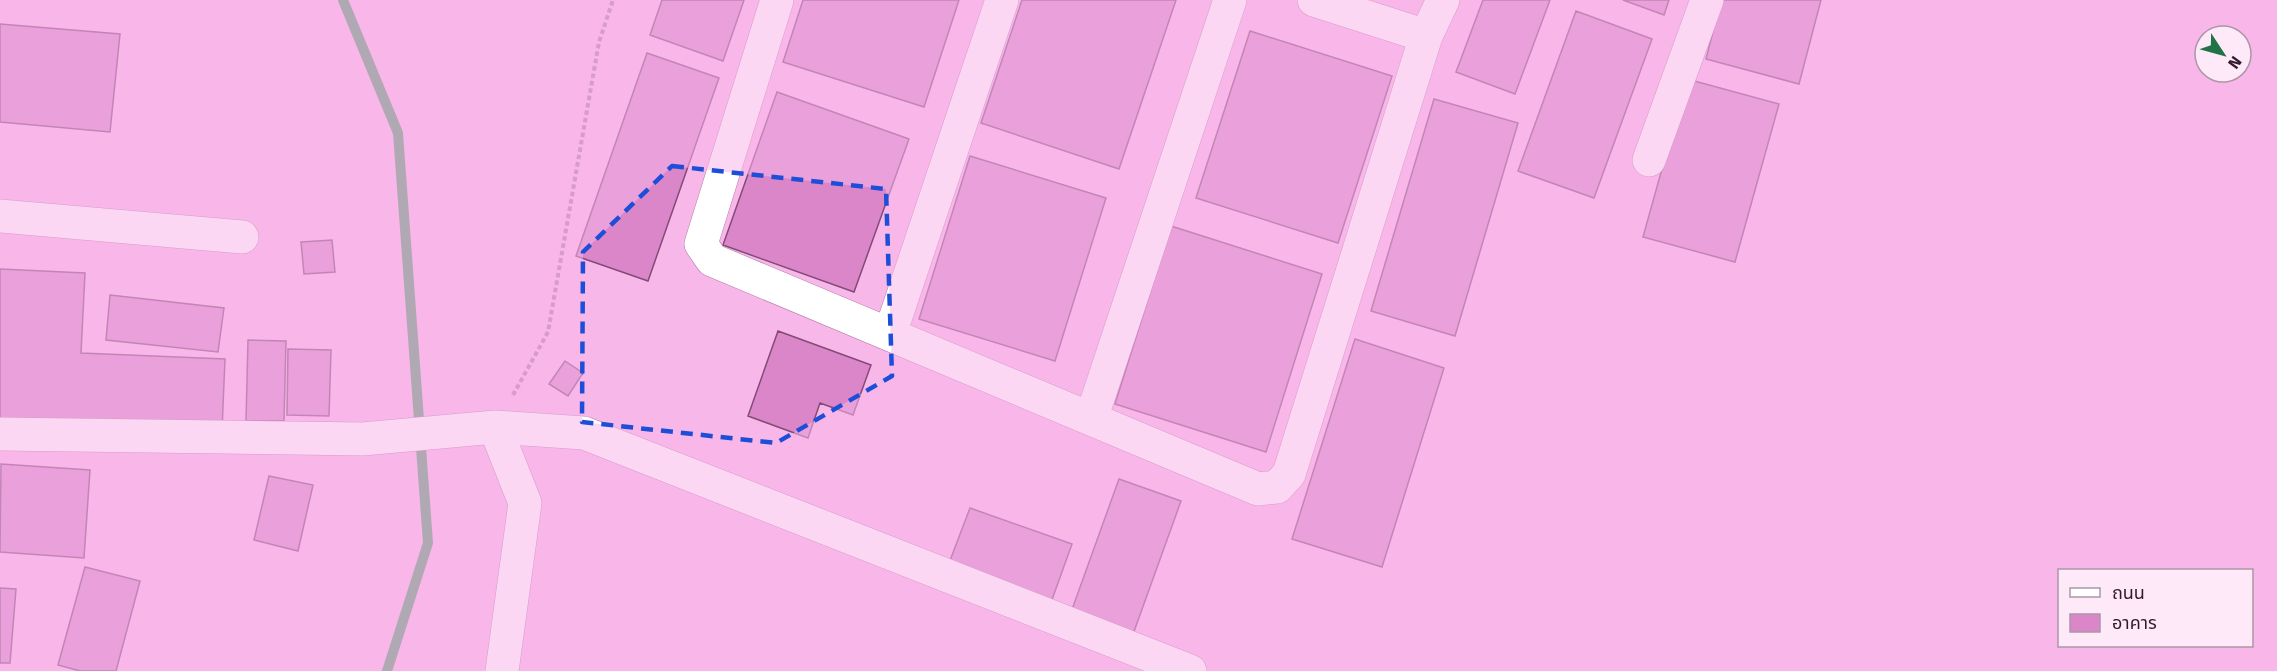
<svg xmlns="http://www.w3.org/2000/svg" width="2277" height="671" viewBox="0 0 2277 671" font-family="'Fira Sans','Noto Sans Thai',sans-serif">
	<rect width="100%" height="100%" fill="#f8b7e9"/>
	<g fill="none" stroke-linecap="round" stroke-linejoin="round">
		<path stroke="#599973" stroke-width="10" d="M343,0l55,133 30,410 -41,128"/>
	</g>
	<path fill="#da86c8" stroke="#834b78" stroke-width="1.5" d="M662,0h82l-21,61 -73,-26z
		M803,0h156l-35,107 -141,-45z
		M1022,0h154l-57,169 -138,-46z
		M1483,0h67l-35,94 -59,-22z
		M1623,0h46l-5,15z
		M1721,0h100l-22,84 -93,-25z
		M1576,11l76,28 -58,159 -76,-27z
		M0,24l120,10 -10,98 -110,-10z
		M1250,31l142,45 -54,167 -142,-45z
		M647,53l72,25 -71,203 -72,-25z
		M1687,79l92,25 -44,158 -92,-25z
		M777,92l132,47 -55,153 -131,-47z
		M1434,99l84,24 -63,213 -84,-25z
		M970,156l136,42 -51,163 -136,-42z
		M1171,226l151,48 -56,178 -151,-48z
		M332,240l3,32 -31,2 -3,-32z
		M0,269l85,4 -4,80 144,6 -3,71 -222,-10z
		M110,295l114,13 -6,44 -112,-12z
		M778,331l93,34 -18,50 -33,-12 -12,35 -60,-22z
		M1355,339l89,29 -62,199 -90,-28z
		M248,340l38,1 -2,80h-38z
		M288,349l43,1 -2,66 -42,-1z
		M565,361l18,12 -15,23 -19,-12z
		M1,464l89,6 -6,88 -84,-6z
		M269,476l44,9 -15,66 -44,-11z
		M1119,479l62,22 -49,136 -62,-22z
		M970,508l102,36 -23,64 -103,-37z
		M85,567l55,14 -24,90h-36l-22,-6z
		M0,588l16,1 -6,74h-10z"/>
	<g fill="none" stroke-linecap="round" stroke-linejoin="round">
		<defs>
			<path id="minor" d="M777,0l-76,244 11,16 546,229 19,-2 12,-13 137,-438 17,-36
				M1314,0l112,36
				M1649,160l58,-160
				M0,216l242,21
				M890,334l112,-334
				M1091,419l139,-419
				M495,427l30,76 -23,168
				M0,434l363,5 132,-12 89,6 606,238"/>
		</defs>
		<use href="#minor" stroke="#b478a6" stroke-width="34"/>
		<path stroke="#af7da3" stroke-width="4" stroke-dasharray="4.5 3" stroke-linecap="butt" d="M513,395l35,-63 51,-290 14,-42"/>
		<use href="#minor" stroke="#fff" stroke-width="33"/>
	</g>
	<path d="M0 0H2277V671H0ZM672,166l214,23 6,187 -116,67 -194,-21 1,-170z" fill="#f8b7e9" fill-opacity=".55" fill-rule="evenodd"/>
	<path fill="none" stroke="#1d4ed8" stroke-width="4.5" stroke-dasharray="12 8" stroke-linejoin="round" d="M672,166l214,23 6,187 -116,67 -194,-21 1,-170z"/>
	<rect x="2058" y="569" width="195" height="78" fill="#fde9f8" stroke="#ac96a7" stroke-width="1.5"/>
	<rect x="2070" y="588" width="30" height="9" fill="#ffffff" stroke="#ac96a7" stroke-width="1.5"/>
	<text x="2112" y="599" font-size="18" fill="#321a2d">ถนน</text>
	<rect x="2070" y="614" width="30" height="18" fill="#da86c8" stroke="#ac96a7" stroke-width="1.5"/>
	<text x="2112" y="629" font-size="18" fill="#321a2d">อาคาร</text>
	<g transform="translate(2223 54) rotate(126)"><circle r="28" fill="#fde9f8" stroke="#ac96a7" stroke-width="1.5"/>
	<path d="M0-4.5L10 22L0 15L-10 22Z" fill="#1f7345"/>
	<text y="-9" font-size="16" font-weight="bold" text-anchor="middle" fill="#321a2d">N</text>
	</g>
</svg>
